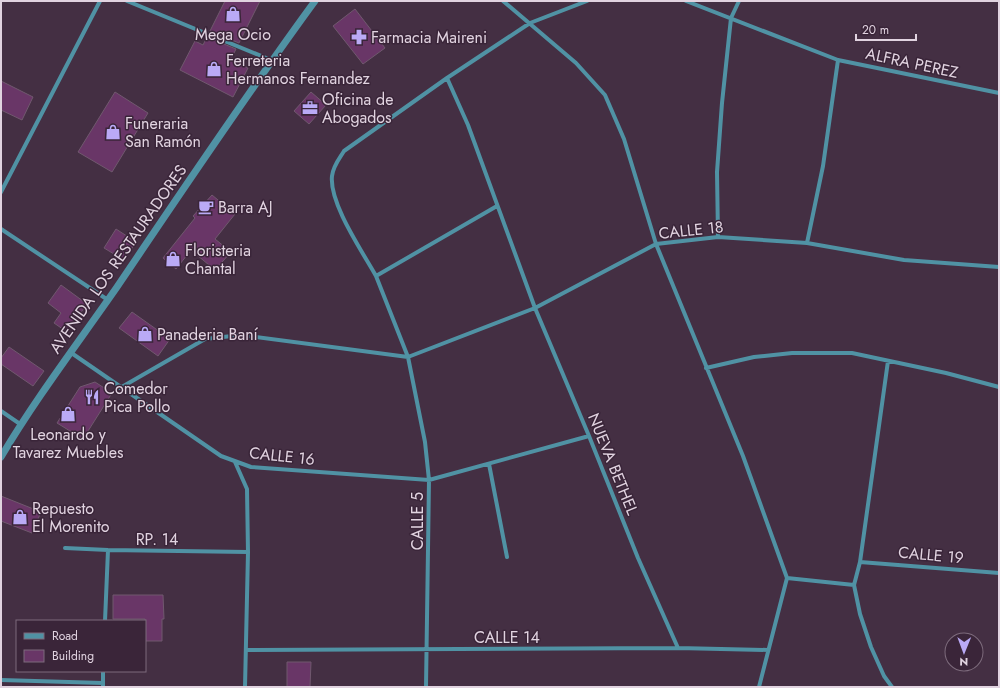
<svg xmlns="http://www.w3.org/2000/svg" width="1000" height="688" viewBox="0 0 1000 688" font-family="Jost,sans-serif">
	<rect width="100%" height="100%" fill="#442f43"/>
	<path fill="#693667" stroke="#70586e" d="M225,1h35l-21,42 -29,-12z
		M355,9l30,39 -22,16 -30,-38z
		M207,37l29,12 -5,10 17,9 -15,29 -53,-27 15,-29 8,4z
		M1,81l32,16 -11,23 -21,-10z
		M115,92l33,21 -36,59 -34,-20z
		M311,92l15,13 -17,19 -15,-13z
		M212,195l23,19 -20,25 16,13 -16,18 -24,-20 -15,19 -13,-11 32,-40 -2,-2z
		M116,229l20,13 -12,18 -20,-12z
		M61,285l26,19 -20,28 -13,-9 7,-10 -13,-10z
		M132,312l38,27 -12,17 -39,-28z
		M9,347l35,24 -11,15 -32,-22v-6z
		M95,382l17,11 -29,46 -26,-16 23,-36z
		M1,496l40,16 -9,21 -31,-12z
		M113,595h50l1,24h-2v22h-17v-22h-32z
		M287,662h24l-1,25h-23z"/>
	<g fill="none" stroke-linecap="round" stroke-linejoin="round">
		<path stroke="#5092a4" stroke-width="4" d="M127,1l144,59
			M503,1l73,62 29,32 19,44 32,105 87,212 44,122 -28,109
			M686,1l152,59 161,33
			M447,78l21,47 67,183 54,128 49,122 40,90
			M1,192l99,-191
			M1,229l107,71
			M718,237l-1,-65 5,-69 9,-85 8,-17
			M807,243l16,-77 15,-106
			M376,276c-14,-25 -47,-73 -44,-100 1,-10 7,-17 12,-25l103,-73 83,-55 57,-22
			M70,352l151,104 30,11 178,13 160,-44
			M888,361l-28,201 -6,23 6,29 11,33 13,29 8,11
			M706,368l48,-11 38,-4h60l94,20 53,14
			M120,388l85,-49 36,-4 167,22 127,-49 121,-64 62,-7 89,6 97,17 95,7
			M1,411l19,13
			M235,462l12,27 1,63 -3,135
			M489,464l18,93
			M65,548l43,2 140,2
			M860,562l139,11
			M787,578l67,7
			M105,621l3,-71
			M246,650l432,-2 90,2
			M1,680l102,3
			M103,687v-16
			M426,687l3,-207 -4,-38 -17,-85 -32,-81 121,-70"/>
		<path stroke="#5092a4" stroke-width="7" d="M1,457c35,-59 77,-114 116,-170 65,-96 129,-192 198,-286"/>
	</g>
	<defs>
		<symbol id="shop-bare" viewBox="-9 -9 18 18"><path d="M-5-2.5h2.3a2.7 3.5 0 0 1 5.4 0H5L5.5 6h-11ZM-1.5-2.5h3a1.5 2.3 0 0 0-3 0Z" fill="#baaaf6" stroke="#3a2539" stroke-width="2.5" paint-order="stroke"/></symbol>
		<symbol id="pharmacy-bare" viewBox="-9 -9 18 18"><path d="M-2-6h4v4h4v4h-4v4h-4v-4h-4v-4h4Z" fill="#baaaf6" stroke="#3a2539" stroke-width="2.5" paint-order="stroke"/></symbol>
		<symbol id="office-bare" viewBox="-9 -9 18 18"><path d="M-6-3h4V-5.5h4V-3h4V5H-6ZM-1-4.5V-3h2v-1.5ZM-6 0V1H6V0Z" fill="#baaaf6" stroke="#3a2539" stroke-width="2.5" paint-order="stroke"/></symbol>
		<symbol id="cafe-bare" viewBox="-9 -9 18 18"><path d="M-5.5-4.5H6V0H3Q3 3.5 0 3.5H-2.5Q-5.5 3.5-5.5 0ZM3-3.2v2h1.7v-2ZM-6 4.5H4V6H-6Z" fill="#baaaf6" stroke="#3a2539" stroke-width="2.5" paint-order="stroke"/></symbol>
		<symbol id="restaurant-bare" viewBox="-9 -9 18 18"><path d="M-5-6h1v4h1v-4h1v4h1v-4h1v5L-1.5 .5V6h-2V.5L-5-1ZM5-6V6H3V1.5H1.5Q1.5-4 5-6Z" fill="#baaaf6" stroke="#3a2539" stroke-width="2.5" paint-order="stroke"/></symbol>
	</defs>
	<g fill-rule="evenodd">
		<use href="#shop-bare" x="222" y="3" width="22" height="22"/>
		<use href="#pharmacy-bare" x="348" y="26" width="22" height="22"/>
		<use href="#shop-bare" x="203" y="58" width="22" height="22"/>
		<use href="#office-bare" x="299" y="97" width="22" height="22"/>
		<use href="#shop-bare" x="102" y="121" width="22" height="22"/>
		<use href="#cafe-bare" x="195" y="196" width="22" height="22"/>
		<use href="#shop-bare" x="162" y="248" width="22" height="22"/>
		<use href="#shop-bare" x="134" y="323" width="22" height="22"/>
		<use href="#restaurant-bare" x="81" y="386" width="22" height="22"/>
		<use href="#shop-bare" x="57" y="403" width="22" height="22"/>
		<use href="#shop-bare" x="9" y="506" width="22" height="22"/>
	</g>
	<g text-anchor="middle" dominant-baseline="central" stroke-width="3" stroke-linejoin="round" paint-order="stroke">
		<g font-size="16" fill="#e1d3e0" stroke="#3a2539" text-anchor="start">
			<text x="233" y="34" text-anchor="middle">Mega Ocio</text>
			<text x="371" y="37">Farmacia Maireni</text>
			<text x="226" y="60">Ferreteria<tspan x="226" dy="18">Hermanos Fernandez</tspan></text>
			<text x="322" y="99">Oficina de<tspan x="322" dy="18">Abogados</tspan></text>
			<text x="125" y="123">Funeraria<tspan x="125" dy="18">San Ramón</tspan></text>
			<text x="218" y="207">Barra AJ</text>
			<text x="185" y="250">Floristeria<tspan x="185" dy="18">Chantal</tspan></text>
			<text x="157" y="334">Panaderia Baní</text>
			<text x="104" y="388">Comedor<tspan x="104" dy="18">Pica Pollo</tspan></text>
			<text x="68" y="434" text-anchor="middle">Leonardo y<tspan x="68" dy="18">Tavarez Muebles</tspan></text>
			<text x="32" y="508">Repuesto<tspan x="32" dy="18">El Morenito</tspan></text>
		</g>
		<g font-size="16" fill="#e1d3e0" stroke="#3a2539">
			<text transform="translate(912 63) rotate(12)">ALFRA PEREZ</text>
			<text transform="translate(691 230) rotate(-6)">CALLE 18</text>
			<text transform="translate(118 259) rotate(-55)">AVENIDA LOS RESTAURADORES</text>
			<text transform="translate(282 456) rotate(6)">CALLE 16</text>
			<text transform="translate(613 464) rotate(68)">NUEVA BETHEL</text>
			<text transform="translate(417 521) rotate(-90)">CALLE 5</text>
			<text x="157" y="539">RP. 14</text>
			<text transform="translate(931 555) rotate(5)">CALLE 19</text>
			<text x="507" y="637">CALLE 14</text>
		</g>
	</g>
	<rect width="1000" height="688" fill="none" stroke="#e1d3e0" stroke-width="4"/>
	<rect x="16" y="620" width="130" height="52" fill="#3a2539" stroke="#7d6b7c"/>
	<rect x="24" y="633" width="20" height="6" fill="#5092a4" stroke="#7d6b7c"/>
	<text x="52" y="640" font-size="12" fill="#e1d3e0">Road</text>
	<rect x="24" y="650" width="20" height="12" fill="#693667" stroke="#7d6b7c"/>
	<text x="52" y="660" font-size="12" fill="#e1d3e0">Building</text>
	<g transform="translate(964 652) rotate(181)"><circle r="19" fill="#3a2539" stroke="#7d6b7c"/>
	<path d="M0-3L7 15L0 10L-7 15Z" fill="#baaaf6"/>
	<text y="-6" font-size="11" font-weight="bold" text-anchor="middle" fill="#e1d3e0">N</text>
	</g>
	<path d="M856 34v6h60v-6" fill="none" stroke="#e1d3e0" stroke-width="2"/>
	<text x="862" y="34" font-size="12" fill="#e1d3e0" stroke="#3a2539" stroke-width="3" paint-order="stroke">20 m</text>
</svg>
